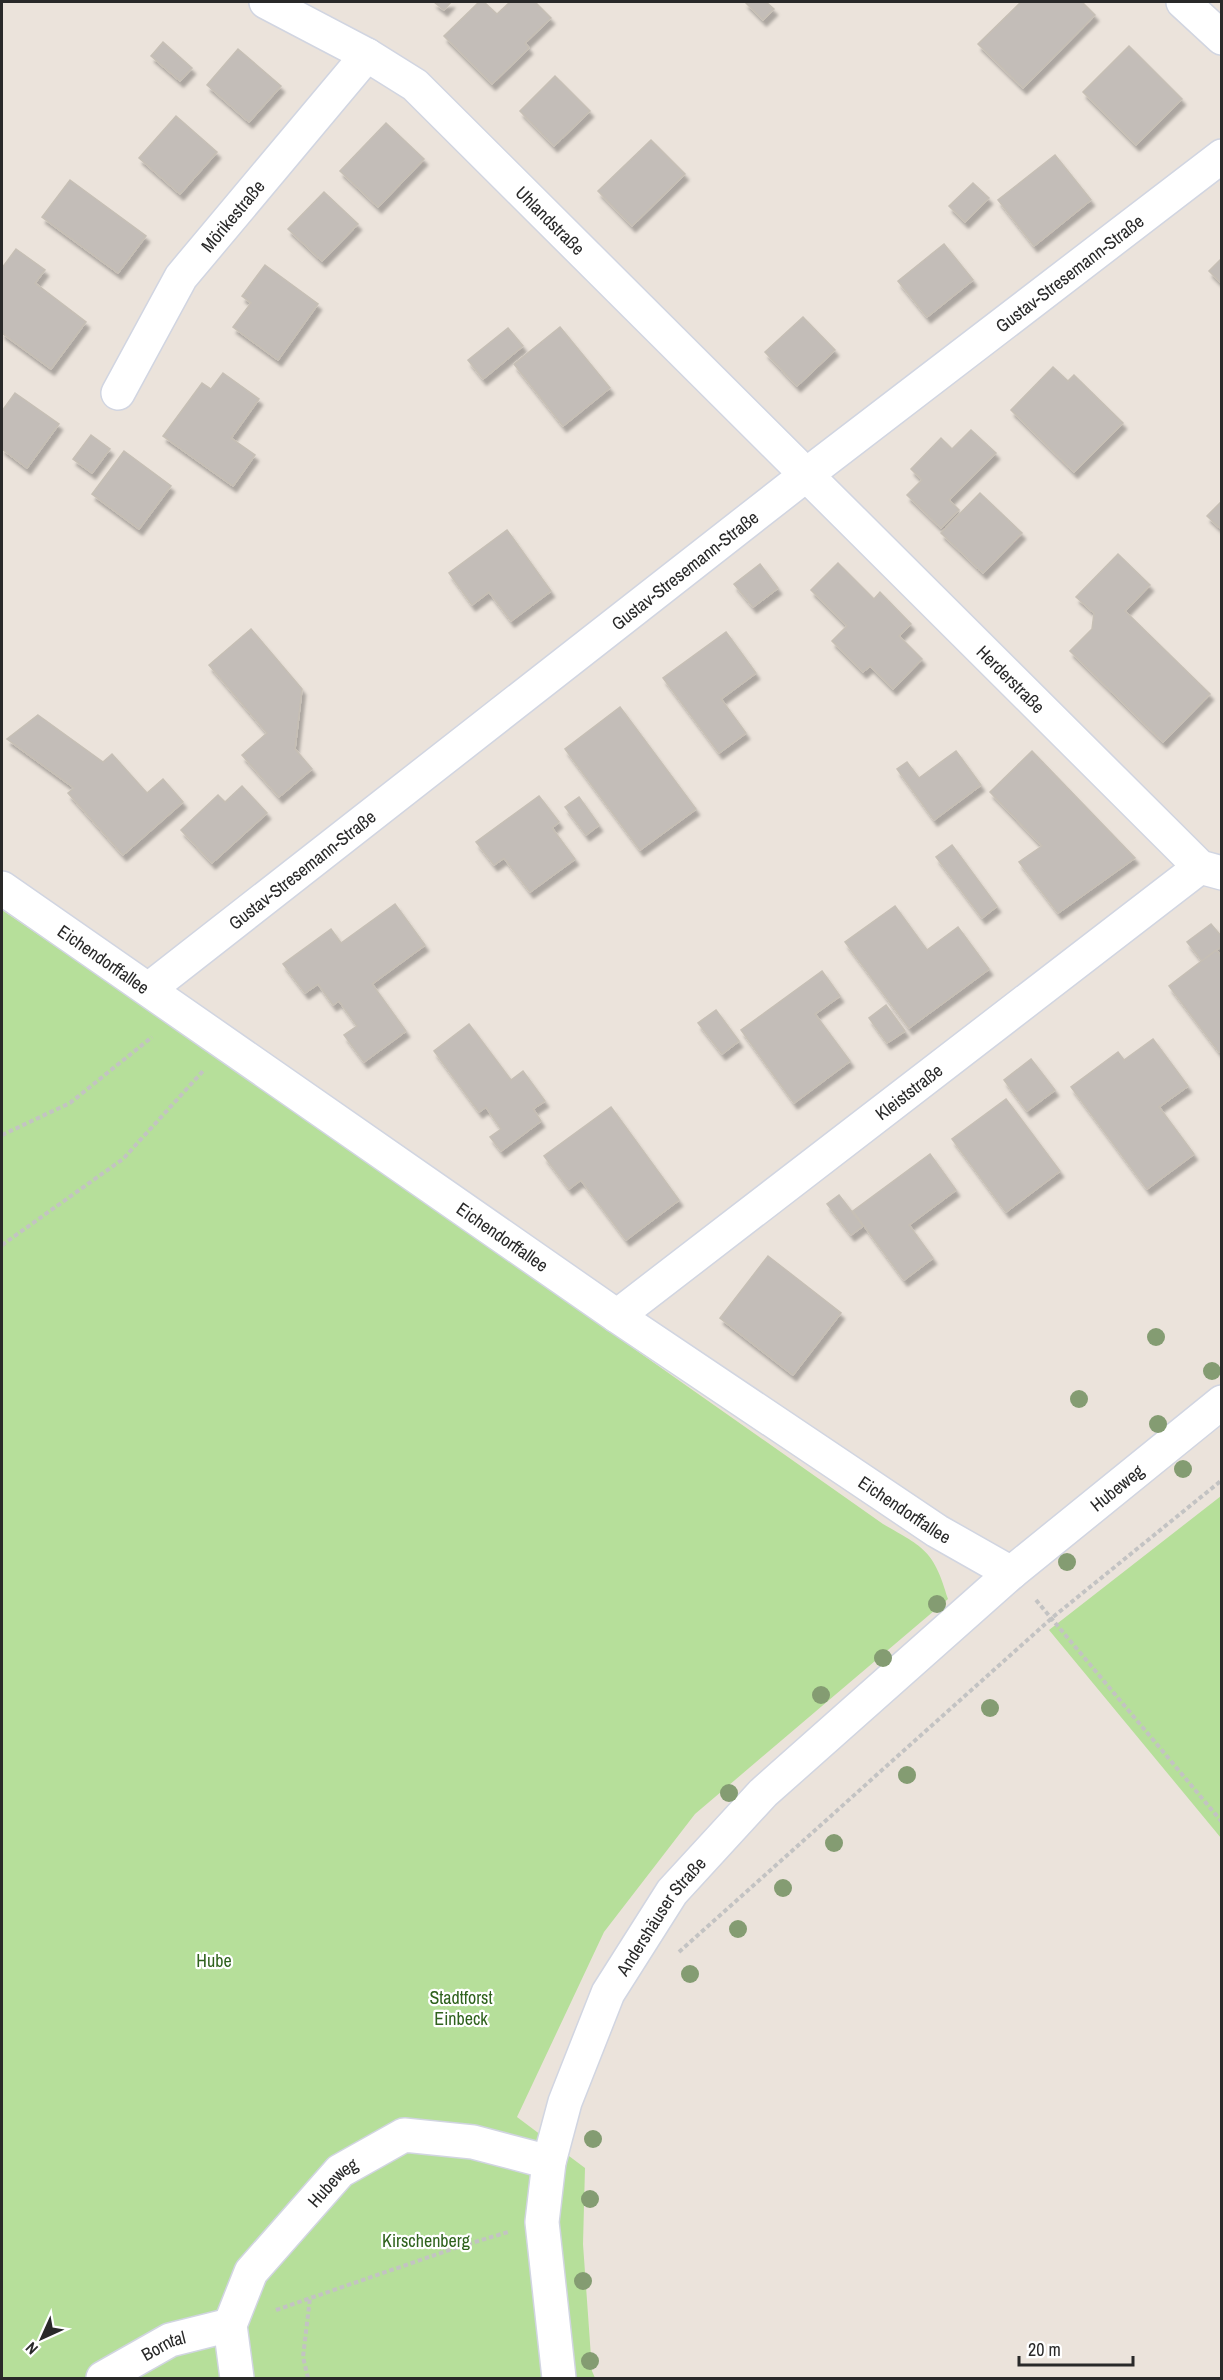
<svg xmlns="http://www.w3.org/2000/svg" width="1223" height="2380" viewBox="0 0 1223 2380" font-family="'Archivo Narrow',sans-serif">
	<defs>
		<filter id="shadow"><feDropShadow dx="3.5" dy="6" stdDeviation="1.5" flood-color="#0004"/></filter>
	</defs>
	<rect width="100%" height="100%" fill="#ebe3db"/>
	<path fill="#b6df9a" d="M2,910l287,196 594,418c42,24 51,27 65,75l-253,215 -91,118 -87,185 68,51 -2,76 9,127 3,7h-593z
		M1221,1496v342l-172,-208z"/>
	<path fill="#c3bdb8" stroke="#c6bfb5" stroke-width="1.5" filter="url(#shadow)" d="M434,2h17l-7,8z
		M479,2h5l13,12 13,-12h25l16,16 -26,25 4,5 -37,36 -48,-48z
		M745,2h21l8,7 -11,11z
		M1021,2h61l13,13 -72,73 -45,-44z
		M163,42l29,26 -12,13 -29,-25z
		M1129,46l53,53 -46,46 -53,-53z
		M238,49l43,37 -32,36 -42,-37z
		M555,76l35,35 -36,35 -34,-35z
		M176,116l41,36 -37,42 -41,-36z
		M386,123l38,36 -46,48 -38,-36z
		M651,140l34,34 -53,52 -34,-35z
		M1055,155l36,45 -57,46 -36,-46z
		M70,180l76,56 -28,37 -76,-56z
		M973,183l16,15 -24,24 -16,-16z
		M324,192l34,32 -36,37 -34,-32z
		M944,244l29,36 -46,37 -29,-36z
		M16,249l29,21 -10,13 51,39 -35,47 -49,-36v-65z
		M1222,258v26l-13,-13z
		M265,265l53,39 -40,56 -45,-33 18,-24 -9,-7z
		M803,317l32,33 -38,36 -32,-34z
		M560,327l50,61 -47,38 -49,-62z
		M508,328l15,18 -40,33 -15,-19z
		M1053,367l15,14 6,-6 49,48 -49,49 -63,-62z
		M223,373l36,26 -28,39 24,17 -22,31 -70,-50 39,-53 9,6z
		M15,393l44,31 -32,44 -25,-19v-38z
		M971,430l25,23 -47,47 10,10 -18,18 -34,-33 15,-15 -11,-11 30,-31 11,11z
		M91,435l19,14 -18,24 -19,-14z
		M124,451l47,35 -32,43 -47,-35z
		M980,493l42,40 -39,40 -42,-40z
		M1220,503l2,1v26l-15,-14z
		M507,530l44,61 -40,30 -22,-29 -17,13 -23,-32z
		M1118,554l32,31 -25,26 85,83 -47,48 -93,-91 22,-22 2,-16 -18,-16z
		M838,563l36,36 6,-7 31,32 -12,12 23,23 -29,30 -23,-23 -7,6 -31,-31 15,-15 -36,-36z
		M760,564l18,24 -25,19 -19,-23z
		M251,629l51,60 -7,60 17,20 -33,28 -37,-42 25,-22 -58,-68z
		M726,632l30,41 -35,26 25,34 -27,20 -56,-75z
		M620,707l76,102 -56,41 -75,-101z
		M38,715l65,47 9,-8 35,39 16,-14 20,23 -60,53 -55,-62 6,-5 -67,-49z
		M956,751l25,34 -47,35 -37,-51 10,-7 12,16z
		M1032,751l103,107 -77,55 -39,-51 23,-16 -52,-54z
		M242,786l25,27 -55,50 -31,-33 37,-35 7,7z
		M539,796l20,26 -7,6 23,31 -45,33 -26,-34 -10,7 -18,-23z
		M579,797l20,28 -13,10 -21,-28z
		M952,845l45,61 -15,12 -46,-61z
		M395,904l30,41 -53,39 34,47 -42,31 -20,-27 13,-9 -18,-25 -6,4 -15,-21 -13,9 -22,-29 48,-35 10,14z
		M895,906l32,44 31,-23 31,42 -80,59 -64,-86z
		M1211,924l11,13v9l-20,15 -15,-19z
		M1216,950l6,7v93l-3,2 -50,-66z
		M822,971l18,25 -25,18 35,47 -56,42 -53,-73z
		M886,1005l19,26 -18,12 -18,-25z
		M716,1010l23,31 -17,13 -24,-31z
		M469,1024l42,56 12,-9 22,30 -12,8 8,12 -40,30 -11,-14 11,-8 -15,-22 -7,5 -45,-61z
		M1153,1039l35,47 -29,21 35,47 -47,35 -76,-102 47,-35 6,8z
		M1031,1059l24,31 -28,21 -23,-31z
		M1006,1099l54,72 -54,41 -54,-73z
		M611,1107l68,93 -53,40 -45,-60 -12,9 -25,-33z
		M930,1154l26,36 -47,35 24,33 -29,22 -51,-69z
		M839,1195l24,31 -12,9 -24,-31z
		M768,1256l73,57 -48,62 -73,-57z"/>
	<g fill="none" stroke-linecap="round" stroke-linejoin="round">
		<defs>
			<g id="minor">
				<path id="s1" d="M266,2l101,53 48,30 785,782 22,6"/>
				<path d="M1183,2l39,36"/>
				<path id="s2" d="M118,393l63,-116 186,-222"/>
				<path id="s3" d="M2,888l615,428 320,215 74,42"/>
				<path id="s4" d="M149,989l657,-514 416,-319"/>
				<path id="s5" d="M617,1316l583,-449"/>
				<path id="s6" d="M103,2378l67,-38 60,-15"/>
				<path id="s7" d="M237,2378l-7,-53 21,-53 89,-101 64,-36 69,7 76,20"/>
				<path id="s8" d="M559,2378l-17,-156 7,-60 16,-60 43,-109 64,-101 91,-99 248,-220 211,-171"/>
			</g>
		</defs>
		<use href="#minor" stroke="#d1d5e1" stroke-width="36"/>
		<path stroke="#c3c3c3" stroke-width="4" stroke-dasharray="4.5 3" stroke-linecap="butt" d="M2,1135l68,-32 82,-66
			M2,1245l121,-86 80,-88
			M1036,1600l186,222
			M679,1952l374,-335 169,-137
			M276,2310l179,-62 53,-16
			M308,2378l-5,-21 7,-59"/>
		<use href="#minor" stroke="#fff" stroke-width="33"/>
	</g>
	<g fill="#849c72">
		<circle cx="1156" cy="1337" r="9"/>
		<circle cx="1212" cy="1371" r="9"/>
		<circle cx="1079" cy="1399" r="9"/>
		<circle cx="1158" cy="1424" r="9"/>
		<circle cx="1183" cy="1469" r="9"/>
		<circle cx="1067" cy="1562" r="9"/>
		<circle cx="937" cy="1604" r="9"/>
		<circle cx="883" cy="1658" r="9"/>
		<circle cx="821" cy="1695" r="9"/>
		<circle cx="990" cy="1708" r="9"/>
		<circle cx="907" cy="1775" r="9"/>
		<circle cx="729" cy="1793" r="9"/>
		<circle cx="834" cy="1843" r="9"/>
		<circle cx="783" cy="1888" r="9"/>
		<circle cx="738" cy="1929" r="9"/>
		<circle cx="690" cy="1974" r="9"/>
		<circle cx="593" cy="2139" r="9"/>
		<circle cx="590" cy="2199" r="9"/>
		<circle cx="583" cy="2281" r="9"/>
		<circle cx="590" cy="2361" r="9"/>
	</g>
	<g text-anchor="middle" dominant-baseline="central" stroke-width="4.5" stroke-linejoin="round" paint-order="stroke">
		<g font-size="18" fill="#292929" stroke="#fff">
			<text stroke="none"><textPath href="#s2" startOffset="212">Mörikestraße</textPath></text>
			<text stroke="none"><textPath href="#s1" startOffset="362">Uhlandstraße</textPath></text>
			<text stroke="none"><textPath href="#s4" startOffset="1166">Gustav-Stresemann-Straße</textPath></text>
			<text stroke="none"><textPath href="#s4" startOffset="680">Gustav-Stresemann-Straße</textPath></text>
			<text stroke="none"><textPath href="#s1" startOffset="1012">Herderstraße</textPath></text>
			<text stroke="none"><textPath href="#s4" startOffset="194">Gustav-Stresemann-Straße</textPath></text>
			<text stroke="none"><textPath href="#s3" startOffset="124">Eichendorffallee</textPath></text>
			<text stroke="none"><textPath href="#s5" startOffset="368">Kleiststraße</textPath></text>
			<text stroke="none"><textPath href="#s3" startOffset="610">Eichendorffallee</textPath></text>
			<text stroke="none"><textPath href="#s8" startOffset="1118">Hubeweg</textPath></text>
			<text stroke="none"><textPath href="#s3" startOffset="1096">Eichendorffallee</textPath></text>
			<text stroke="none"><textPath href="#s8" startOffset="490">Andershäuser Straße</textPath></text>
			<text stroke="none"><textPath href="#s7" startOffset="232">Hubeweg</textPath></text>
			<text stroke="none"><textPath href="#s6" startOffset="69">Borntal</textPath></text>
		</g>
		<g font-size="18" fill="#2f621d" stroke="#fff">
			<text x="214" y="1960">Hube</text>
			<text x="461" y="1997">Stadtforst<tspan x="461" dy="21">Einbeck</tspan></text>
			<text x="426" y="2240">Kirschenberg</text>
		</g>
	</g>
	<rect width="1223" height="2380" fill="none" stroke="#292929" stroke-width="6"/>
	<g transform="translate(42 2338) rotate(225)" stroke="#ffffff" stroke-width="4.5" paint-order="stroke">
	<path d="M0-4.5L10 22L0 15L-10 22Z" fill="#292929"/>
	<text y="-9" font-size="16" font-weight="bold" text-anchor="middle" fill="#292929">N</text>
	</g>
	<path d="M1019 2356v9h114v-9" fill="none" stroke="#292929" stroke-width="3"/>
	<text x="1028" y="2356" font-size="18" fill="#292929" stroke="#ffffff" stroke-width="4.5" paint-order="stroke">20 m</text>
</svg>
